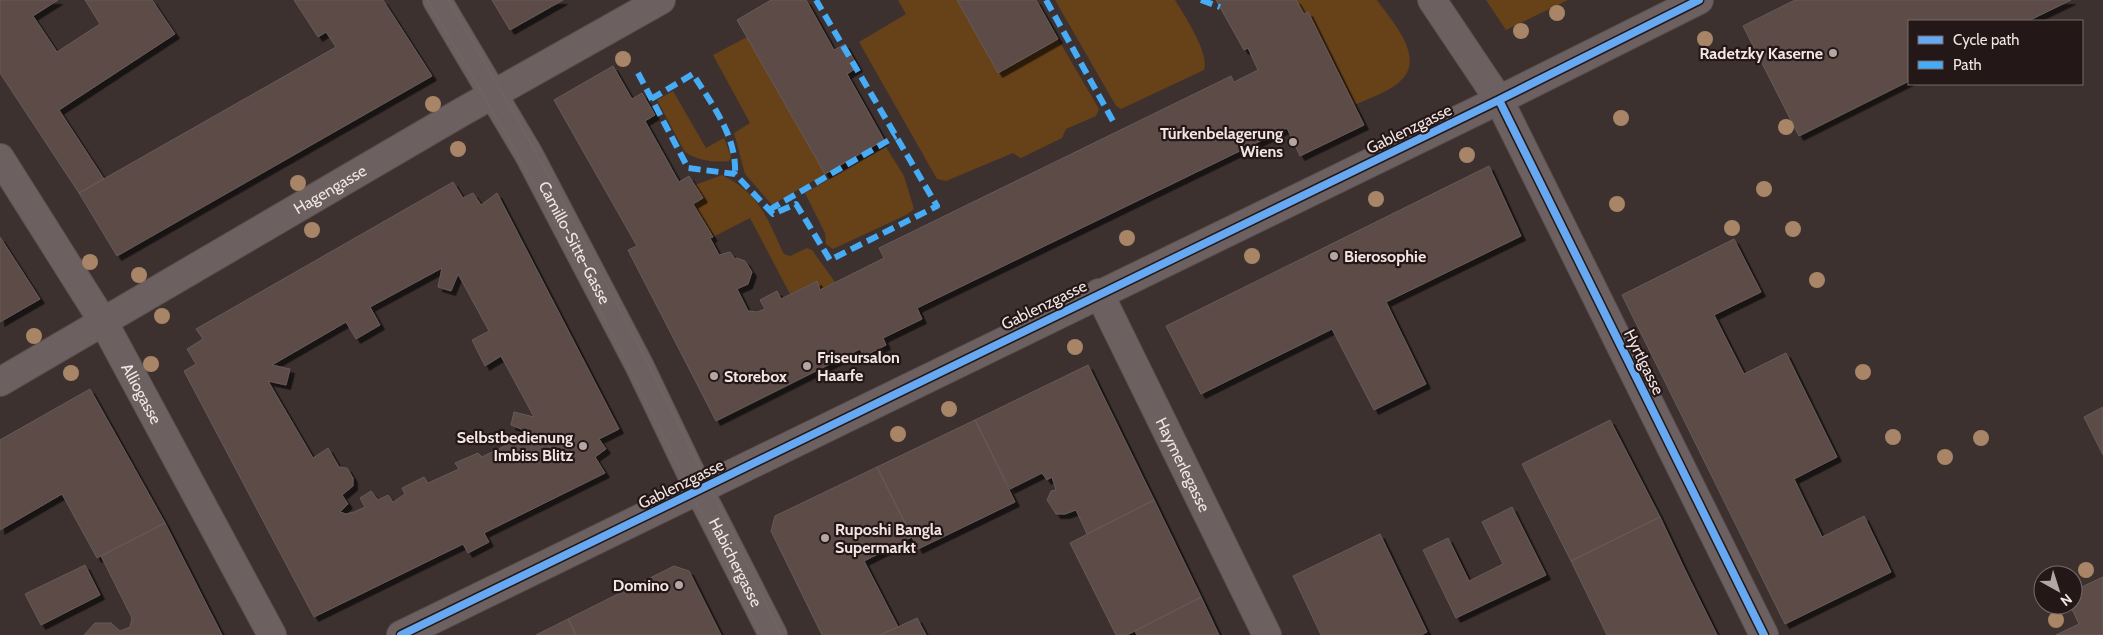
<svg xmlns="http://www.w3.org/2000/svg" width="2103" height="635" viewBox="0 0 2103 635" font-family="Cabin,sans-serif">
	<defs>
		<filter id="shadow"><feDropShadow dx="4.5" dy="4.5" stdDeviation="0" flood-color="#0009"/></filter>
	</defs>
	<rect width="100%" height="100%" fill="#3d3130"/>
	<path fill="#674118" d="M898,0h59l41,73 60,-34 41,70 -3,7 -30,13 -4,9 -41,20 -8,-5 -67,28 -9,-2 -78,-137 47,-28z
		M1055,0h120c9,15 35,53 29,70l-83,39 -5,-3z
		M1296,0h81c16,23 52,60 20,84 -12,9 -29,15 -43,21l-46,-93 -4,2z
		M1486,0h82l-62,30z
		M747,37l78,137 -53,31 -27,-31 -11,-41 16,-10 -37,-68z
		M673,91l33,57 18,-10 7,18 -2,5c-14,2 -33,-1 -44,-9l-28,-52z
		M886,147l18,29 10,33 -8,6 -73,34 -7,-5 -1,-11 -20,-40z
		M722,175c39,20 44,42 62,79l6,2 17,-8 5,2 23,32 -15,8 -4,-9 -26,13 -40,-76 -37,19 -20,-33 10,-6 -8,-13z"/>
	<path fill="#5c4b46" stroke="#665b59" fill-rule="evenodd" filter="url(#shadow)" d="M0,0h58l-25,16 24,36 43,-28 -15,-24h67l23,34 -116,76 45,69 -25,14 -79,-120z
		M294,0h89l49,76 -315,180 -38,-63 257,-146 -10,-15 -8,5z
		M492,0h71l-53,30z
		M771,0h35l28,50 11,-6 13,23 -11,7 37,66 -59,34 -88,-154z
		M957,0h79l22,39 -60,34z
		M1216,0h80l8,14 4,-2 56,113 -64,31 -13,-28 -370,180 5,11 -39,19 3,7 -22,11 -4,-7 -144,72 -88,-171 9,-4 -83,-146 59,-34 19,33 10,-6 13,22 -10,6 34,61 10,-6 14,22 -10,6 20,33 -3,1 9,17 11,-3 5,7 2,-1 8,3 7,11 -4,12 -11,5 11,22 9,1 8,-3 -5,-9 17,-9 4,8 36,-18 3,9 64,-32 -5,-10 352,-172 3,6 24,-12 -10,-22 -4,2z
		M1795,0h276l-43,21h-119v60l-110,55 -56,-110z
		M1489,166l32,70 -135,66 40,82 -52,26 -42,-81 -131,65 -35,-68z
		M453,182l10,16 10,-5 8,12 16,-12 122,236 -20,10 7,10 -11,8 10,16 -121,60 5,9 -21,11 -5,-9 -149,73 -130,-246 12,-7 -9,-15 16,-10 -7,-10zM442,268l-4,19 13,4 7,-17 31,57 -17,9 13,26 16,-10 33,61 -20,-5 -3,13 20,8 -49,24 -4,-4 -23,10 4,6 -31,14 -4,-6 -22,11 3,6 -12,8 -5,-7 -10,5 -7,-9 -11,7 5,9 -11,5 -8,2 -6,-2 8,-8 -6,-9 11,-9v-8l-6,-10 -8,-1 -11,-19 -15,10 -45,-77 18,4 4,-16 -18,-4 74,-43 10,17 24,-14 -10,-18z
		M0,237l40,62 -40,23z
		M1734,239l27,53 -47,23 30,59 42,-21 51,104 -43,22 28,58 42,-21 27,56 -106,52 -163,-329z
		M1088,365l66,135 -67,34 -11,-24 -11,4h-9l-9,-14 4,-9 5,-1 -4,-13 -5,3 -5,-7 -32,16 -35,-69z
		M90,389l75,134 -68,35 -35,-64 -62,36v-90z
		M2103,407v48l-19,-38z
		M975,420l40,82 -97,47 -41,-82z
		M1610,420l50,97 -89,44 -49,-97z
		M877,467l35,70 -48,24 34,66 -18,8h-58l-51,-104 4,-15z
		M1154,500l47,97 -74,38h-11l-46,-92z
		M1512,507l34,68 -90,43 -33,-68 25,-12 21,43 34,-17 -21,-42z
		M1660,517l24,51 33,67h-110l-36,-74z
		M165,523l57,112h-138l11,-12h16l9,8 10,-4 2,-9 -31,-62z
		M1380,534l47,98 -6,3h-100l-28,-59z
		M85,565l15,30 -59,30 -16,-31z
		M674,566l15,5 32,64h-145l-8,-16z
		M2103,577v58h-47l23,-11 -9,-19h3v-14z
		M1201,597l18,38h-82l-2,-4z
		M917,618l9,17h-46l18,-8z
		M568,619l8,16h-40z"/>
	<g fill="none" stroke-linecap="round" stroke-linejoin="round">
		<defs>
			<g id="street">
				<path d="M1432,0l67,100 265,535"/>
				<path id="s1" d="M0,158l104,165 168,312"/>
				<path id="s2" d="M1099,293l168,342"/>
				<path id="s3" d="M0,382l460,-269 201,-113"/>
				<path id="s4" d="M699,490l74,145"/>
			</g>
			<g id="secondary">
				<path id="s5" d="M437,0l92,155 110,210 60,125"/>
				<path d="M401,635l1098,-535 200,-100"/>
			</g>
		</defs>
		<use href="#street" stroke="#5a4f4e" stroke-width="30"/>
		<use href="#secondary" stroke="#5a4f4e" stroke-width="30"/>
		<use href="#street" stroke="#6c6160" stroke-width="28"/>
		<use href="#secondary" stroke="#6c6160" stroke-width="28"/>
		<path stroke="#706766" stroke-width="1" d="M427,0c49,82 98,165 142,250 66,127 129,256 192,385
			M448,0c104,174 197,354 286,536 16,33 31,66 47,99"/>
		<path stroke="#46acf6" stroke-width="6" stroke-dasharray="12 6" stroke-linecap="butt" d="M1046,0l67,121
			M1201,0l19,7
			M638,73l50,95 47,6 38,40 23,-10 34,56 107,-54 -121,-206
			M651,99l42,-25c19,31 44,62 42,100
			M769,210l127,-74"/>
		<defs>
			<path id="cycleway" d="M1499,100l265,535
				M401,635l1098,-535 200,-100"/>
		</defs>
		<use href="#cycleway" stroke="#231817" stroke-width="11"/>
		<use href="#cycleway" stroke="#66a8f1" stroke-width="8"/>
	</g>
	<g fill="#a88567">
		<circle cx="1557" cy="13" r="8"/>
		<circle cx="1521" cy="31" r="8"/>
		<circle cx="1705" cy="39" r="8"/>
		<circle cx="623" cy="59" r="8"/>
		<circle cx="433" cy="104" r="8"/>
		<circle cx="1621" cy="118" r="8"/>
		<circle cx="1786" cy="127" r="8"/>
		<circle cx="458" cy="149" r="8"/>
		<circle cx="1467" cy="155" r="8"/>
		<circle cx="298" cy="183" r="8"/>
		<circle cx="1764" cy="189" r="8"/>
		<circle cx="1376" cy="199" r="8"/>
		<circle cx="1617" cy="204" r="8"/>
		<circle cx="1732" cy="228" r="8"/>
		<circle cx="1793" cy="229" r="8"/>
		<circle cx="312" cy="230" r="8"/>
		<circle cx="1127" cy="238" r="8"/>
		<circle cx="1252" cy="256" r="8"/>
		<circle cx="90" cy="262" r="8"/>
		<circle cx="139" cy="275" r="8"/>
		<circle cx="1817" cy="280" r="8"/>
		<circle cx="162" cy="316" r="8"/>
		<circle cx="34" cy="336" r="8"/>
		<circle cx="1075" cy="347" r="8"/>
		<circle cx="151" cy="364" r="8"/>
		<circle cx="1863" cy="372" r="8"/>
		<circle cx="71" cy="373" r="8"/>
		<circle cx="949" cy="409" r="8"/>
		<circle cx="898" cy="434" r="8"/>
		<circle cx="1893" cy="437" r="8"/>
		<circle cx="1981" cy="438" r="8"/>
		<circle cx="1945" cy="457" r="8"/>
		<circle cx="2086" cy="570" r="8"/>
		<circle cx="2056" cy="620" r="8"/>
	</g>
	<g fill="#b4a6a4" stroke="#231817" stroke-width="2">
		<circle cx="1833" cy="53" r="5"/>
		<circle cx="1293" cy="142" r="5"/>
		<circle cx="1334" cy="256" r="5"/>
		<circle cx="807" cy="366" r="5"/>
		<circle cx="714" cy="376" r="5"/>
		<circle cx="583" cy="446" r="5"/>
		<circle cx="825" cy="538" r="5"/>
		<circle cx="679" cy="585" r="5"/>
	</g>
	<g text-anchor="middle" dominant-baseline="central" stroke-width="4.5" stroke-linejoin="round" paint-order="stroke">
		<g font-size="16" font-weight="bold" fill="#f4e5e3" stroke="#231817" text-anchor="end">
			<text x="1823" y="53">Radetzky Kaserne</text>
			<text x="1283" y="133">Türkenbelagerung<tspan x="1283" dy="18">Wiens</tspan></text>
			<text x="1344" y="256" text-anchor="start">Bierosophie</text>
			<text x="817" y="357" text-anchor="start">Friseursalon<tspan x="817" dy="18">Haarfe</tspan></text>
			<text x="724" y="376" text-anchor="start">Storebox</text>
			<text x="573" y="437">Selbstbedienung<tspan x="573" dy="18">Imbiss Blitz</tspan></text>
			<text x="835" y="529" text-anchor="start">Ruposhi Bangla<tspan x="835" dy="18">Supermarkt</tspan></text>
			<text x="669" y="585">Domino</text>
		</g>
		<g font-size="16" fill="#f4e5e3" stroke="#231817">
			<text transform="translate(1409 129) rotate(-26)">Gablenzgasse</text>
			<text stroke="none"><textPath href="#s3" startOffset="382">Hagengasse</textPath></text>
			<text stroke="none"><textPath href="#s5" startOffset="279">Camillo-Sitte-Gasse</textPath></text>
			<text transform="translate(1044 305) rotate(-26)">Gablenzgasse</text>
			<text transform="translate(1644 362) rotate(64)">Hyrtlgasse</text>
			<text stroke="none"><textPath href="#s1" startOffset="275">Alliogasse</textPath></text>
			<text stroke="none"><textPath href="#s2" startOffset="191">Haymerlegasse</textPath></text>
			<text transform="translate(681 484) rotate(-26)">Gablenzgasse</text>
			<text stroke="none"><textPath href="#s4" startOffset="81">Habichergasse</textPath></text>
		</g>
	</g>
	<rect x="1908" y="20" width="175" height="65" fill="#231817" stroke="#776a69"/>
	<rect x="1918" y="36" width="25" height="8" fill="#66a8f1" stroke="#776a69"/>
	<text x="1953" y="45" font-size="15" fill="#f4e5e3">Cycle path</text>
	<rect x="1918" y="61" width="25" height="8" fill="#46acf6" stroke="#776a69"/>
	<text x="1953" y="70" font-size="15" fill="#f4e5e3">Path</text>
	<g transform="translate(2058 590) rotate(141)"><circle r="24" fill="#231817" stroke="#776a69"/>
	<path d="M0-4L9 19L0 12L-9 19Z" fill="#b4a6a4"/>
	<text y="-8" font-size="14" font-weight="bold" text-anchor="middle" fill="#f4e5e3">N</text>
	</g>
</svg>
